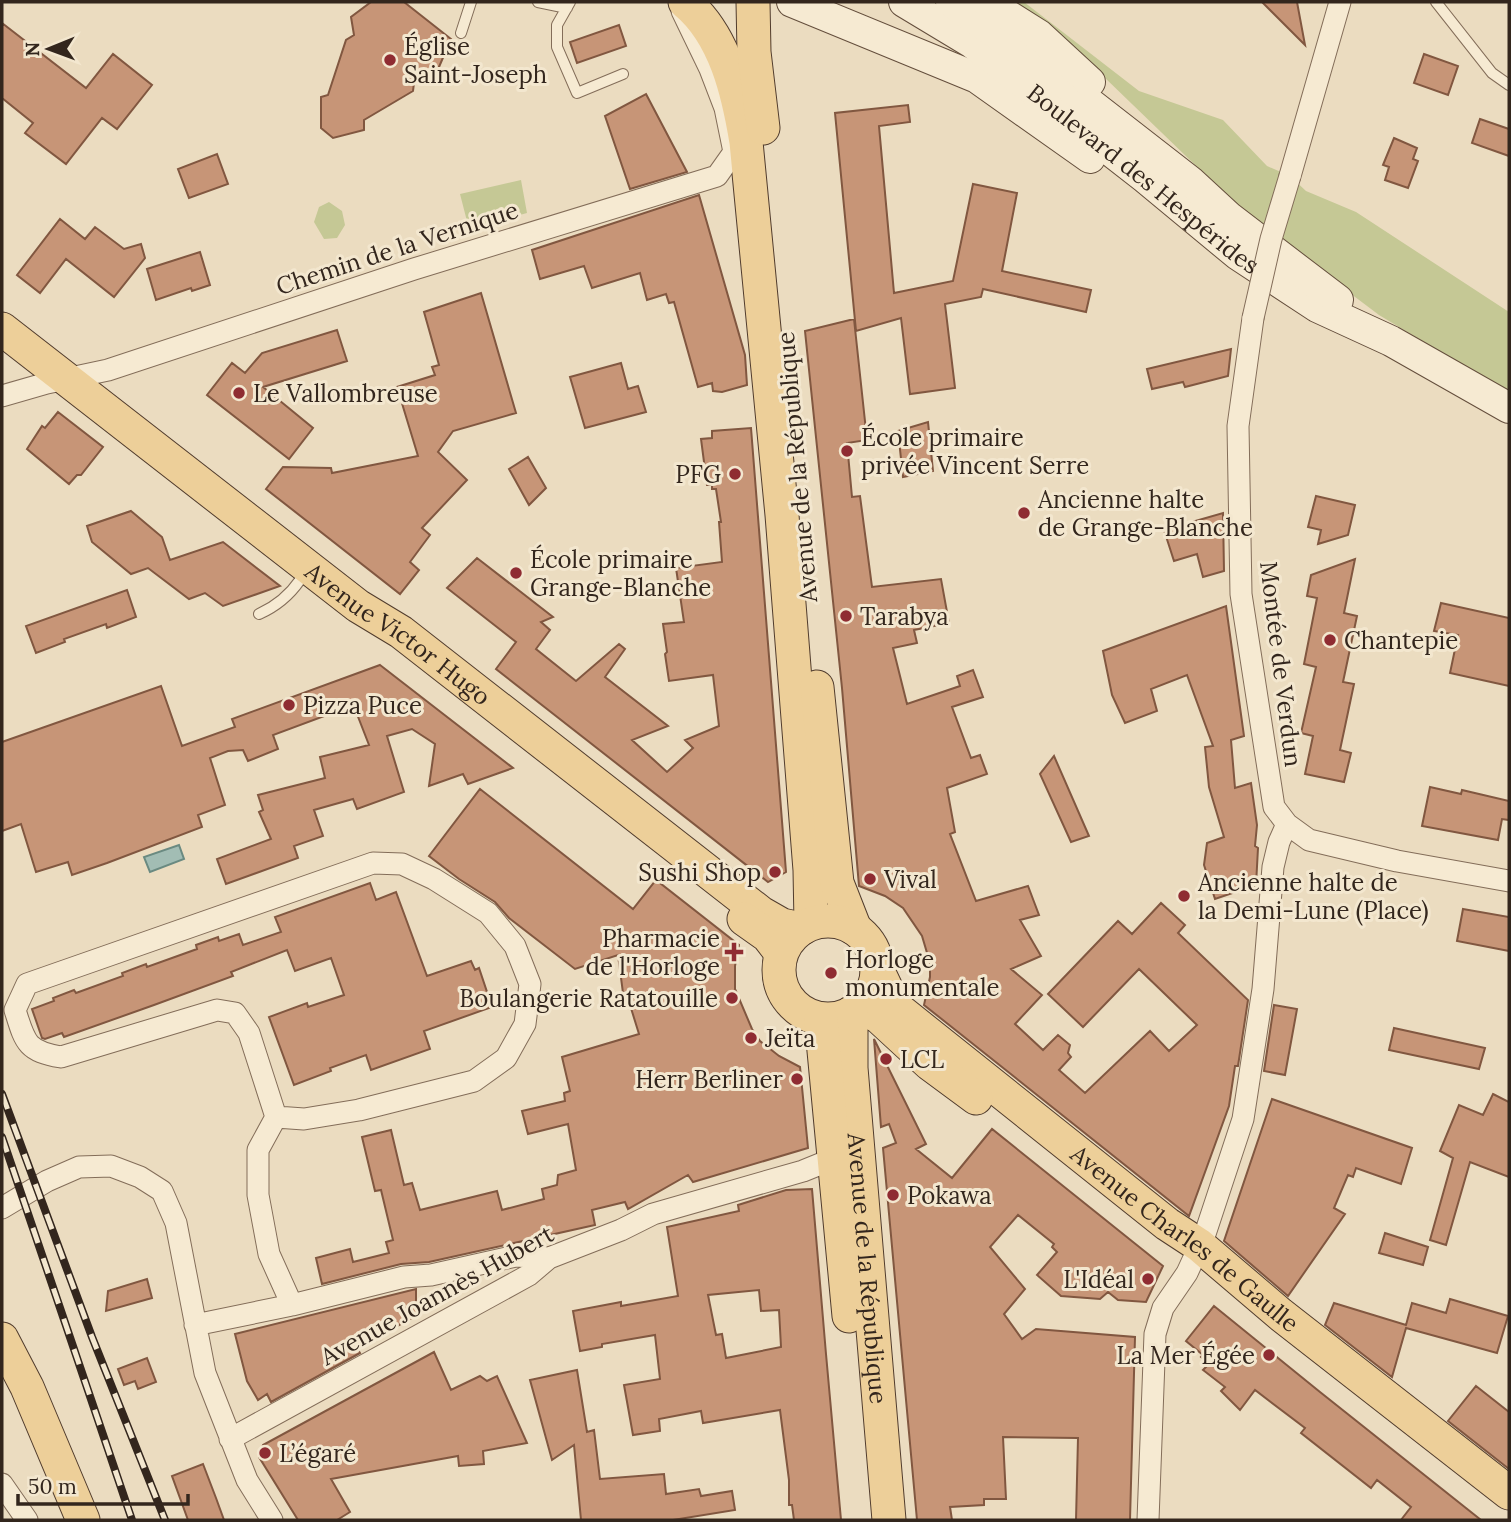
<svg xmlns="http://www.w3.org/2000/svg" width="1511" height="1522" viewBox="0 0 1511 1522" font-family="Lora,serif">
	<rect width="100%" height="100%" fill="#ebdcc0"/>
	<path fill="#c5c895" d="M1005,2h19l115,89 84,29 44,46 23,10 16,15 50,21 153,100v79l-23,-12 -107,-64 -130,-98 -146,-141z
		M521,180l6,33 -58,16 -9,-35z
		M329,202l13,9 3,14 -8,13 -13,1 -10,-17 5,-15z"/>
	<path fill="#a2bdb4" stroke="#6a8a81" stroke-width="2" d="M179,845l5,14 -34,13 -6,-15z"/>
	<path fill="#c79577" stroke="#815740" stroke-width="2" fill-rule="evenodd" d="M371,2h33l47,37 -18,42 -19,2 -1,8 -49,29v10l-31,8 -12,-10v-31l7,-2 18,-55 8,-5 -3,-18z
		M1262,2h35l8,43z
		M2,23l84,65 27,-34 39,31 -35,44 -15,-11 -36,46 -41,-31 8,-10 -31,-25z
		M619,25l7,21 -49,17 -7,-21z
		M1424,54l34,12 -10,29 -34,-12z
		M646,94l41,78 -57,17 -25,-73z
		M908,105l2,17 -31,4 15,167 59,-12 20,-97 44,9 -15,78 89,19 -5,22 -103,-23 -2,8 -36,7 10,84 -45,6 -9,-76 -45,13 -21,-218z
		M1480,119l29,10v27l-37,-13z
		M1394,138l23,10 -4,11 5,2 -10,27 -23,-8 4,-13 -6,-2z
		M217,154l11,30 -39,14 -11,-29z
		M699,195l46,160 2,30 -25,7 -9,-1 -1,-8 -14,4 -24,-85 -5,1 -3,-9 -19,6 -7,-27 -48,15 -8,-22 -44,13 -8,-29z
		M60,219l25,20 10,-12 29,22 17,-5 4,14 -31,39 -48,-38 -26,34 -23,-18z
		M200,252l10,33 -18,6 -1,-3 -35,12 -9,-31z
		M481,293l35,120 -63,18 -15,21 29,28 -45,48 8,7 -20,27 9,8 -19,24 -134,-105 17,-22 48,1 1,5 86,-17 -21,-69 38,-12 -3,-8 7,-2 -15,-53z
		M854,319l13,121 -20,3 5,54 8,-1 12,91 69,-8 8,44 -35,7 3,13 -24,5 14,56 53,-18 -3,-10 16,-6 10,27 -31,10 19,51 9,-3 7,19 -40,14 8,44 -5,2 26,67 52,-15 11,29 -19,5 21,36 -30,13 31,26 -27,29 28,26 15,-15 12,10 -2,8 3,4 -12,13 26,23 65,-62 19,20 28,-26 -58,-56 -56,58 -35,-33 70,-73 14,13 29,-31 24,22 -7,8 70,67 -10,66h-3l-6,40 -40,110 -265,-211 6,-28v-14l-8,-27 -19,-28 -18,-12 -26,-10 -17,-198 -37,-357z
		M337,330l10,31 -84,26 50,41 -24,31 -82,-64 25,-32 13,10 17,-20z
		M1231,349l-3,27 -43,11 -2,-5 -31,7 -5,-20z
		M621,363l7,26 10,-3 8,26 -61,16 -15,-51z
		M58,412l45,35 -22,28h-4l-8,9 -42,-35 15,-23 3,2z
		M928,422l5,49 -30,6 -5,-46z
		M751,428l35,444 -18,10 -272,-213 20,-27 -69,-54 30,-30 76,59 -12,5 9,8 -14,19 40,32 43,-37 6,5 -20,28 63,49 -36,14 35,32 26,-24 -8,-8 34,-14 -6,-51 -44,6 -4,-27 2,-2 -4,-28 21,-2 -8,-54 46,-6 -3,-40h2l-5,-33h-4v-4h-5l-6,-46 11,-1v-7z
		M528,457l18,31 -17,17 -20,-36z
		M1316,496l39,9 -7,30 -30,9 3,-14 -13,-3z
		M131,511l31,26 8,23 53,-18 57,44 -57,20 -18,-13 -16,6 -41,-31 -17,6 -39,-32 -5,-16z
		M1223,513l1,58 -21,6 -6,-23 -23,7 -10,-31z
		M1355,559l-11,54 13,3 -14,66 11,2 -14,66 11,3 -7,29 -39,-8 8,-38 -12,-3 15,-66 -12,-3 13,-66 -10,-2 4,-21z
		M127,590l9,27 -29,11 -1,-4 -42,15 1,3 -29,11 -10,-27z
		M1441,603l68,15v68l-59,-13 8,-38 -24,-4z
		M1226,606l18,130 -13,4 4,48 16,-5 6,42 -2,21 3,2 -2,37 -41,14 -11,-34 3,-22 17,-6 -15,-50 -4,-40 8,-1 -26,-71 -36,14 6,22 -32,12 -13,-28 -9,-44z
		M380,665l133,103 -45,16 -5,-10 -34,12 6,-42 -23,-15 -25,7 17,56 -47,17 -4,-10 -39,11 9,26 -29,10 4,12 -72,26 -9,-25 54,-20 -12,-27 4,-2 -5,-15 67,-17 -5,-21 49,-12 -14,-36 -10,4 -2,-4 -70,26 5,14 -30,12 -5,-11 -15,1 -18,7 15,47 -27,10 4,12 -95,36 -35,12 -4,-13 -32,10 -15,-48 -19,7v-89l159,-56 21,60 53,-19 -3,-8z
		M1054,756l35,80 -18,6 -31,-68z
		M1430,787l31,7 1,-4 47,11v19l-7,-1 -4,21 -76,-14z
		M480,789l153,120 23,-29 83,65 -4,21v23l17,40 8,12 19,15 21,11 8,81 -115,34 -5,-7 -60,34 -3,-7 -33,8 3,15 -166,37 -28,2 -79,20 -6,-26 34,-9 3,13 36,-9 -3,-11 7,-2 -12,-50 -6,1 -13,-54 29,-7 13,55 8,-2 8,27 77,-19 5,19 42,-11 -2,-10 15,-4 1,-10 18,-5 -8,-46 -40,10 -6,-23 43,-10 -1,-8 6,-2 -8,-34 77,-23 -13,-42 -3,1 -5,-38 -43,14 -66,-51 -14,-16 -36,-23 -30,-23z
		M370,883l6,17 20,-8 31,84 44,-15 4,9 4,-2 13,39 -68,24 6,18 -59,21 -5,-15 -36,13 1,3 -37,14 -25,-68 38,-14 1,4 36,-12 -13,-37 -36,13 -8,-21 -56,22 2,4 -79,29 -90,32 -2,-4 -17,6 -3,-1 -10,-29 22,-8 -1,-3 21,-8 2,3 47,-17 -1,-3 24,-9 1,3 50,-18 -1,-4 22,-8 1,4 20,-7 4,11 38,-13 -6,-15z
		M1463,909l46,8v34l-52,-10z
		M1274,1005l23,4 -12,66 -21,-4z
		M1394,1028l91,20 -6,21 -90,-19z
		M874,1039l52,105 -10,5 36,29 40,-49 171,137 -17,36 -28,-2 -10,-8 -8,7 -39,-3 -24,-21 20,-23 -5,-5 2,-3 -36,-29 -28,32 35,42 -21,25 18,25 14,-10 99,8 -5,183h-54l2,-82 -75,-1 3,62h-22v6l-34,2 2,13h-35l-34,-372 13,-5 -7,-19 -8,3z
		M1493,1094l16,8v75l-39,-15 -24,83 -16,-5 23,-82 -13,-7 19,-46 24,10z
		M1272,1099l140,49 -11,36 -45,-16 -3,9 -5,-2 -14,33 11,6 -57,82 -64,-55z
		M812,1189l14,165 15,166h-47l-2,-15h-3v-25l-9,-70 -77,13 -2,-12 -42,8 1,12 -27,4 -9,-50 36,-6 -5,-44 -53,9v3l-22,4 -7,-40 48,-9v4l57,-10 -11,-69 72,-16 -1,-6 48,-15zM759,1290l2,21 18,-1 2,37 -55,11 -4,-24 -6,1 -8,-40z
		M1385,1233l43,14 -5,18 -44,-12z
		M147,1279l5,19 -46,13 2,-20z
		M416,1289v14l5,10 -64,35 3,5 -89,49 -4,-8 -9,6 -11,-19 -12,-47z
		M1450,1299l58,17 -11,37 -91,-25 -14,49 -67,-52 9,-22 72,22 6,-22 34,10z
		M1214,1306l106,86 161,128h-80l10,-13 -34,-27 -6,8 -70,-55 4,-5 -50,-38 -15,20 -19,-19 4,-4 -22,-17 6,-6 -8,-7 2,-2 -17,-14z
		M434,1352l17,38 29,-14 7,5 10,-5 30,67 -44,8 1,13 -25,2 -1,-10 -127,23 19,33 -13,8h-39l-39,-63 4,-12z
		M147,1358l9,24 -18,7 -3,-8 -11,4 -6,-16z
		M577,1370l10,62 7,-2 6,49 64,-5 2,20 33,-5 2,7 31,-5 3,19 -62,10h-92l-7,-75 -22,15 -22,-80z
		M1476,1386l33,26v57l-61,-48z
		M203,1464l13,34 8,22h-36l-16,-44z"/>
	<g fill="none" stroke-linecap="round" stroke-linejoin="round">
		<defs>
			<path id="lane" d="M538,2l29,6
				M570,2l-13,23v22l20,46 46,-19
				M1436,2l56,71 17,12
				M461,33l10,-31
				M259,614c18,-8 30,-18 41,-34"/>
			<path id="street" d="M1290,176l50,-174
				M1253,318l-15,108 3,168 33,213 13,17 22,16 88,21 112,20
				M2,396l45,-13 61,-13 306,-101 303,-93 17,-24 -9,-44 -15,-39 -28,-58
				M276,1117l-27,-84 -14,-20 -18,-3 -156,47c-35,-6 -36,-15 -46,-47l12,-26 346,-121 29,1 32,15 54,34 27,33 15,38 -5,40 -19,34 -32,23 -115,29 -55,9 -28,-2 -18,33v45l11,59 23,51
				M2,1208l45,-27 32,-14 32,-1 29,11 22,14 14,32 29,150 42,107 25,40
				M195,1325l97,-20 112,-28 27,-2 85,-19 33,2
				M230,1439l299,-164 20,-17 72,-28 32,-16 150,-43 32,-13
				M2,1484l25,36
				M1148,1520l7,-186 8,-26 24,-35 18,-39 38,-115 20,-130 10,-122 6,-25 8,-18"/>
			<g id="secondary">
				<path d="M792,2l185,76 113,80"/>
				<path id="s1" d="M904,2l68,41 173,135 93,77 79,52 74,34 118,67"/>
				<path d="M951,2l99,70 140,109 39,36 109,83"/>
				<path d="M987,2l52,33 51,47"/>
			</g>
			<g id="primary">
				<path d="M685,2c40,33 53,91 61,140l36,373 28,355 1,53"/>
				<path d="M753,2l1,50 9,76"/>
				<path id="s2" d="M2,329l356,277 43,26 360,281 21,12 19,4"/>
				<path d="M817,687l20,196 18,46"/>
				<path d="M744,919l24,17 13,17"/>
				<circle cx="828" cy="970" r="49"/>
				<path id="s3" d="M877,969l18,38 272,217 32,21 81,69 229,179"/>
				<path d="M860,1007l19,10 51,47 46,34"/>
				<path id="s4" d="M851,1013v55l38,452"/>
				<path d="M821,1019l28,297"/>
				<path d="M2,1339l25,48 56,133"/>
			</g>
		</defs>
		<use href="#lane" stroke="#836d59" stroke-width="12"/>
		<use href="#street" stroke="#836d59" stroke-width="23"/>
		<use href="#secondary" stroke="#644e3c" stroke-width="32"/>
		<use href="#primary" stroke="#513c2d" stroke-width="35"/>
		<use href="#lane" stroke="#f6ead2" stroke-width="10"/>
		<use href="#street" stroke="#f6ead2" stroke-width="21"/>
		<use href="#secondary" stroke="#f6ead2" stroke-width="30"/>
		<use href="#primary" stroke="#edcf99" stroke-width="33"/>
		<defs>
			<path id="rail" d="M2,1094l90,243 73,183
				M2,1137l130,383"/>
		</defs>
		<use href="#rail" stroke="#33261d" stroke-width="8"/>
		<use href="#rail" stroke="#f3e7cf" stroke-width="5" stroke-dasharray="16" stroke-linecap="butt"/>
		<defs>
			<path id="street-bridge" d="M1253,318l18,-79 19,-63"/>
		</defs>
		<use href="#street-bridge" stroke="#836d59" stroke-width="23" stroke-linecap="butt"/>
		<use href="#street-bridge" stroke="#f6ead2" stroke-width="21"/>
	</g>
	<g fill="#8f2c32" stroke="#f3e7cf" stroke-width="2.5">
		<circle cx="390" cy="60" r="7"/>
		<circle cx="239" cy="393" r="7"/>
		<circle cx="847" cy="451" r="7"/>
		<circle cx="735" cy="474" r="7"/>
		<circle cx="1024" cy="513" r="7"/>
		<circle cx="516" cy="573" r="7"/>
		<circle cx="846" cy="616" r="7"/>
		<circle cx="1330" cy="640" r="7"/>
		<circle cx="289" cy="705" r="7"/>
		<circle cx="775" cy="872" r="7"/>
		<circle cx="870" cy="879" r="7"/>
		<circle cx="1184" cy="896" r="7"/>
		<path d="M730.5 941.5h7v7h7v7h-7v7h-7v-7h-7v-7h7z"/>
		<circle cx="831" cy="973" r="7"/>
		<circle cx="732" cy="998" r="7"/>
		<circle cx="751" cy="1038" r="7"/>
		<circle cx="886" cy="1059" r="7"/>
		<circle cx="797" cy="1079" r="7"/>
		<circle cx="893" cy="1195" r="7"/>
		<circle cx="1148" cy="1279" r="7"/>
		<circle cx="1269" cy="1355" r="7"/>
		<circle cx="265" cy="1453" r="7"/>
	</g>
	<g text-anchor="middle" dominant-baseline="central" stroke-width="6" stroke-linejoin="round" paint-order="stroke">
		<g font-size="24" fill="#33261d" stroke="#f3e7cf" text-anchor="start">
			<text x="404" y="46">Église<tspan x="404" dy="28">Saint-Joseph</tspan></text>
			<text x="253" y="393">Le Vallombreuse</text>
			<text x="861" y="437">École primaire<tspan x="861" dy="28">privée Vincent Serre</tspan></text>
			<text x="721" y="474" text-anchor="end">PFG</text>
			<text x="1038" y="499">Ancienne halte<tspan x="1038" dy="28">de Grange-Blanche</tspan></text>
			<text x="530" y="559">École primaire<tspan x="530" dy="28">Grange-Blanche</tspan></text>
			<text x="860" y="616">Tarabya</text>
			<text x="1344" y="640">Chantepie</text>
			<text x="303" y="705">Pizza Puce</text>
			<text x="761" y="872" text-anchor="end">Sushi Shop</text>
			<text x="884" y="879">Vival</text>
			<text x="1198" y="882">Ancienne halte de<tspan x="1198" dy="28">la Demi-Lune (Place)</tspan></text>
			<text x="720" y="938" text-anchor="end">Pharmacie<tspan x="720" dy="28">de l'Horloge</tspan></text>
			<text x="845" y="959">Horloge<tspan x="845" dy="28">monumentale</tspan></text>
			<text x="718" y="998" text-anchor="end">Boulangerie Ratatouille</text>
			<text x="765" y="1038">Jeïta</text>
			<text x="900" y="1059">LCL</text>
			<text x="783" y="1079" text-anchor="end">Herr Berliner</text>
			<text x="907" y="1195">Pokawa</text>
			<text x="1134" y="1279" text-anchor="end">L'Idéal</text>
			<text x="1255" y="1355" text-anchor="end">La Mer Égée</text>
			<text x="279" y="1453">L’égaré</text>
		</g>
		<g font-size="24" fill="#33261d" stroke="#f3e7cf">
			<text stroke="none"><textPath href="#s1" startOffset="298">Boulevard des Hespérides</textPath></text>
			<text transform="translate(397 248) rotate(-18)">Chemin de la Vernique</text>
			<text transform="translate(797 467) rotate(-95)">Avenue de la République</text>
			<text stroke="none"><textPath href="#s2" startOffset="500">Avenue Victor Hugo</textPath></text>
			<text transform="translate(1281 664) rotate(83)">Montée de Verdun</text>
			<text stroke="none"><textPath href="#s3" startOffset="413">Avenue Charles de Gaulle</textPath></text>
			<text stroke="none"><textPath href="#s4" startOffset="256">Avenue de la République</textPath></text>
			<text transform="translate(437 1295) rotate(-29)">Avenue Joannès Hubert</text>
		</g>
	</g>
	<rect width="1511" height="1522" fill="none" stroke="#33261d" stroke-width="7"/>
	<g transform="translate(49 49) rotate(269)" stroke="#f3e7cf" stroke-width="5" paint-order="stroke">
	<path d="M0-5L12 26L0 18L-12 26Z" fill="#33261d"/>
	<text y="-10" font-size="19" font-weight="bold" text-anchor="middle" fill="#33261d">N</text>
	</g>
	<path d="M18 1494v10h170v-10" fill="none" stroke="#33261d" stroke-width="3.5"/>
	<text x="28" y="1494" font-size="21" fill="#33261d" stroke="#f3e7cf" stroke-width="5" paint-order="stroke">50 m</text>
</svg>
